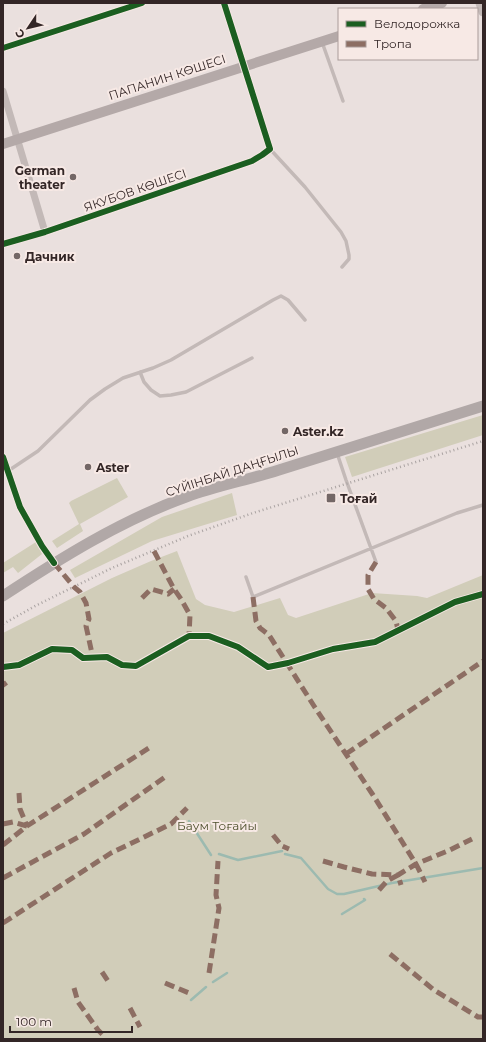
<svg xmlns="http://www.w3.org/2000/svg" width="486" height="1042" viewBox="0 0 486 1042" font-family="Montserrat,sans-serif">
	<rect width="100%" height="100%" fill="#eae0de"/>
	<path fill="#d1cdb9" d="M483,415v20l-131,42 -7,-20z
		M117,478l11,19 -48,27 3,7 -26,17 -5,-7 27,-17 -10,-21 2,-2z
		M232,493l5,22 -85,26 -77,37 -5,-8 92,-53z
		M36,542l6,12 -24,19 -5,-6 -10,6v-10z
		M177,551l19,48 9,6 29,7 46,-14 8,17 8,3 76,-25 45,3 10,2 56,-23v464h-480v-406l109,-55 39,-17z"/>
	<g fill="none" stroke-linecap="round" stroke-linejoin="round">
		<path stroke="#9cbab0" stroke-width="2.5" d="M189,821l22,34
			M219,854l19,6 44,-9
			M285,854l16,4 27,31 9,5h7l48,-11 91,-15
			M342,914l23,-14 -1,-1
			M213,982l14,-9
			M191,1000l15,-13"/>
		<path stroke="#c3b9b7" stroke-width="3.5" d="M322,42l21,59
			M270,149l35,38 36,45 5,9 3,14v4l-7,8
			M140,372l4,10 7,8 9,6 11,-1 15,-3 66,-34
			M337,453l9,27 30,82
			M8,471l30,-20 52,-51 15,-11 18,-11 30,-10 18,-8 102,-60 8,-4 7,4 17,20
			M246,577l7,20 204,-84 26,-8"/>
		<path stroke="#c3b9b7" stroke-width="7" d="M3,48l139,-45
			M3,91l42,141
			M3,244l42,-12 207,-71 10,-6 8,-6 -46,-146
			M3,457l17,50 22,39 12,17"/>
		<path stroke="#c3b9b7" stroke-width="9" d="M480,3l3,9"/>
		<path stroke="#b4a9a8" stroke-width="10" d="M423,9l19,-6
			M3,144l336,-108"/>
		<path stroke="#b1a8a7" stroke-width="11" d="M3,596c58,-38 117,-75 183,-99 30,-11 62,-17 93,-27 68,-21 136,-43 204,-64"/>
		<path stroke="#aaa3a2" stroke-width="2.5" stroke-dasharray="1 3" stroke-linecap="butt" d="M3,624l34,-19 75,-37 76,-32 65,-23 230,-72"/>
		<path stroke="#8d6e63" stroke-width="5" stroke-dasharray="10 5" stroke-linecap="butt" d="M154,551l20,38 7,10 9,16 -1,21
			M376,562l-8,13v14l6,10 12,9 10,13 2,9
			M54,563l20,24 6,5 6,11 3,16 -3,7 7,32
			M253,597l3,24 4,7 9,7 45,71 59,89 43,69 9,18
			M142,598l9,-9 17,5 6,-5
			M3,682l3,4
			M346,754l137,-93
			M19,793l1,16 7,17
			M3,824l10,-2 14,4
			M273,835l9,11 7,3
			M3,845l24,-19 125,-80
			M323,861l21,6 28,7 26,1 18,-11 34,-14 22,-11
			M3,878l81,-44 84,-59
			M379,890l8,-9 11,-6 3,10
			M3,923l108,-70 60,-29 16,-16
			M390,954l44,36 44,27h5
			M102,972l6,9
			M209,973l10,-65 -3,-13 2,-34
			M165,983l24,10
			M74,988l4,14 20,28 7,7
			M130,1008l10,19"/>
		<defs>
			<path id="cycleway" d="M3,48l139,-45
				M3,244l42,-12 207,-71 10,-6 8,-6 -46,-146
				M3,457l17,50 22,39 12,17
				M3,667l16,-2 33,-16 20,1 11,8 24,-1 15,8 14,1 53,-30h20l29,11 30,20 20,-4 45,-14 42,-7 80,-40 28,-8"/>
		</defs>
		<use href="#cycleway" stroke="#f7e9e5" stroke-width="8"/>
		<use href="#cycleway" stroke="#1b5e20" stroke-width="6"/>
	</g>
	<g fill="#736766" stroke="#f7e9e5" stroke-width="1.5">
		<circle cx="73" cy="177" r="4"/>
		<circle cx="17" cy="256" r="4"/>
		<circle cx="285" cy="431" r="4"/>
		<circle cx="88" cy="467" r="4"/>
		<rect x="326" y="493" width="10" height="10" rx="2"/>
	</g>
	<g text-anchor="middle" dominant-baseline="central" stroke-width="4" stroke-linejoin="round" paint-order="stroke">
		<g font-size="12" fill="#332626" stroke="#f7e9e5">
			<text transform="translate(167 77) rotate(-18)">ПАПАНИН КӨШЕСІ</text>
			<text transform="translate(135 190) rotate(-19)">ЯКУБОВ КӨШЕСІ</text>
			<text transform="translate(232 471) rotate(-18)">СҮЙІНБАЙ ДАҢҒЫЛЫ</text>
		</g>
		<g font-size="12" font-weight="bold" fill="#332626" stroke="#f7e9e5" text-anchor="start">
			<text x="65" y="170" text-anchor="end">German<tspan x="65" dy="14">theater</tspan></text>
			<text x="25" y="256">Дачник</text>
			<text x="293" y="431">Aster.kz</text>
			<text x="96" y="467">Aster</text>
			<text x="340" y="498">Тоғай</text>
		</g>
		<g font-size="12" fill="#4d4f2c" stroke="#f7e9e5">
			<text x="217" y="825">Баум Тоғайы</text>
		</g>
	</g>
	<rect width="486" height="1042" fill="none" stroke="#332626" stroke-width="8"/>
	<rect x="338" y="8" width="140" height="52" fill="#f7e9e5" stroke="#a99b99"/>
	<rect x="346" y="21" width="20" height="6" fill="#1b5e20" stroke="#a99b99"/>
	<text x="374" y="28" font-size="12" fill="#332626">Велодорожка</text>
	<rect x="346" y="41" width="20" height="6" fill="#8d6e63" stroke="#a99b99"/>
	<text x="374" y="48" font-size="12" fill="#332626">Тропа</text>
	<g transform="translate(28 28) rotate(235)" stroke="#f7e9e5" stroke-width="3" paint-order="stroke">
	<path d="M0-3L7 15L0 10L-7 15Z" fill="#332626"/>
	<text y="-6" font-size="11" font-weight="bold" text-anchor="middle" fill="#332626">С</text>
	</g>
	<path d="M10 1026v6h122v-6" fill="none" stroke="#332626" stroke-width="2"/>
	<text x="16" y="1026" font-size="12" fill="#332626" stroke="#f7e9e5" stroke-width="3" paint-order="stroke">100 m</text>
</svg>
